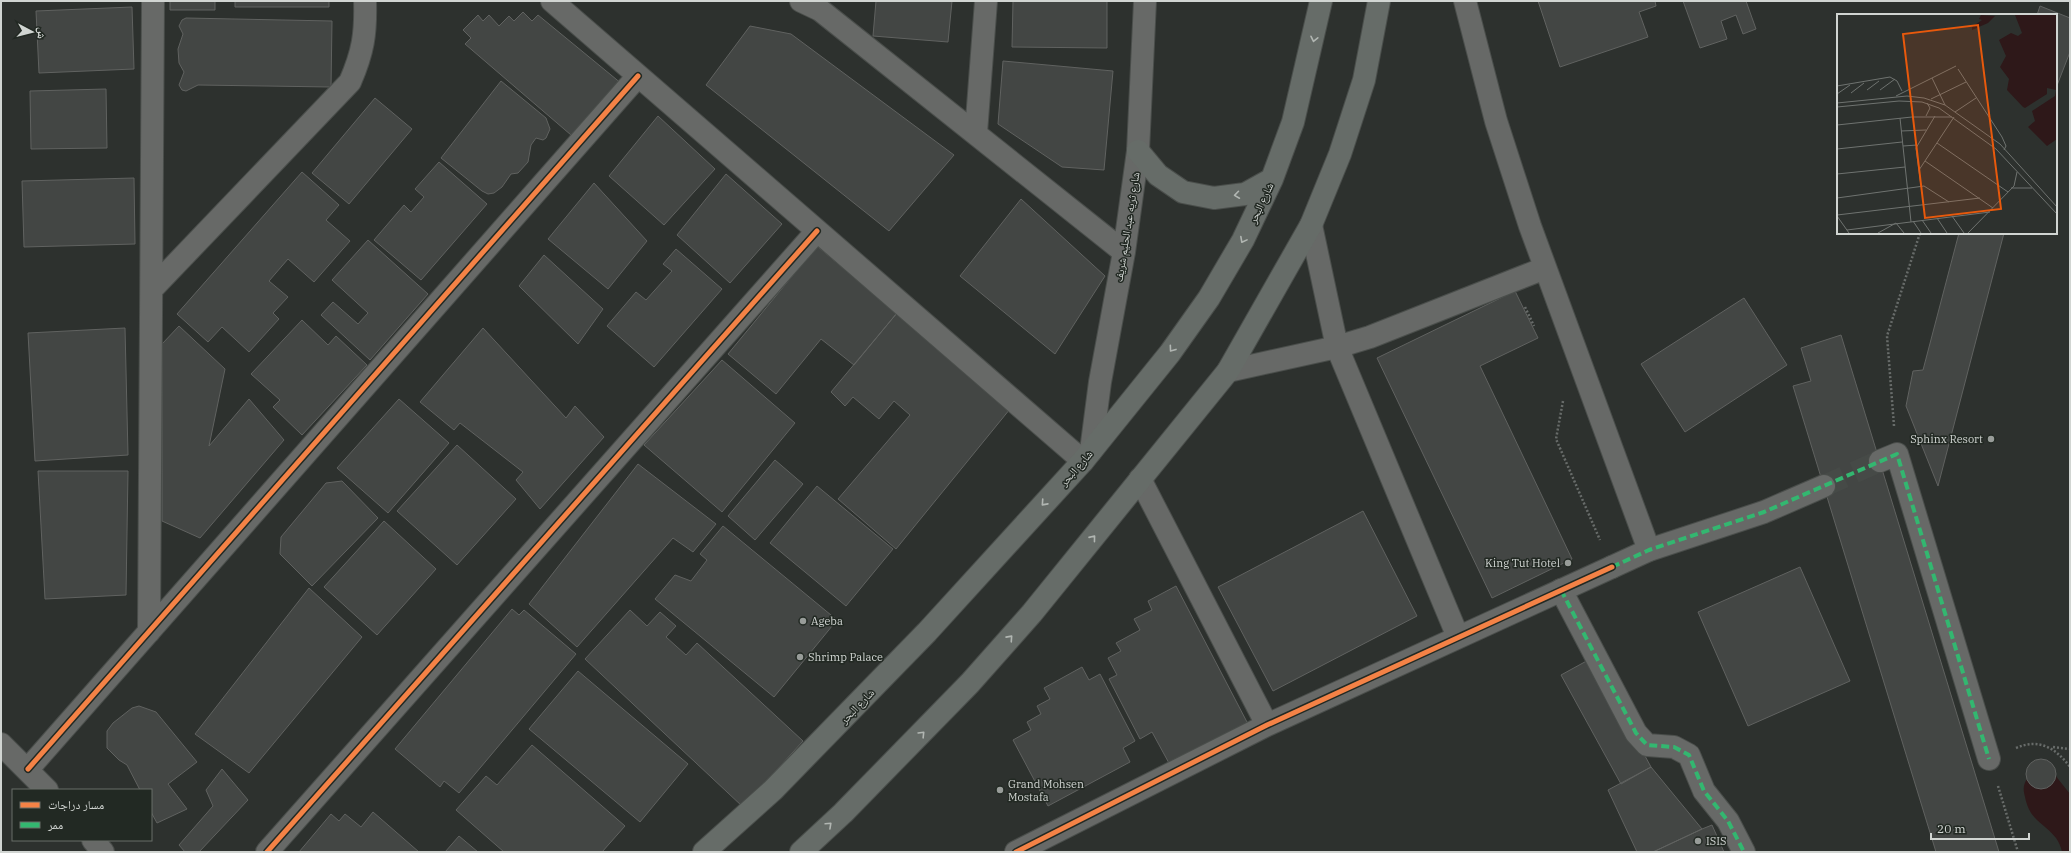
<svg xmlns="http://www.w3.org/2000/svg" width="2071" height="853" viewBox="0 0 2071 853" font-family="'IBM Plex Serif','Noto Naskh Arabic',serif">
	<rect width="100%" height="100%" fill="#2d312e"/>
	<path fill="#2e1819" d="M2055,775l15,19v58h-8c-1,-5 -3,-10 -6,-14 -14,-17 -26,-17 -31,-41 -2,-7 -2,-12 2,-18l6,8c11,3 20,0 22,-12z"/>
	<path fill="#434644" stroke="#606260" d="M170,1h45v9h-45z
		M235,1h94v6h-94z
		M876,1h76l-4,41 -75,-6z
		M1013,1h94v47l-95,-1z
		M1538,1h117l1,5 -17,6 9,25 -88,30z
		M1683,1h63l10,28 -13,5 -7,-19 -15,6 6,18 -27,9z
		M2040,6l30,12v34l-14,36v-73h-19z
		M132,7l2,62 -95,4 -3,-62z
		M523,12l9,9 6,-6 84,69 -51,51 -106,-91 6,-6 -8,-8 15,-15 5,6 6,-6 10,11 10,-10 5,5z
		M186,18l146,3 -1,66 -133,-2 -12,6 -4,-1 -3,-5 5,-13 -5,-9 -1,-14 5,-15 -4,-8 3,-6z
		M750,26l41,8 163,121 -65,76 -183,-146z
		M1003,61l110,10 -9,99 -42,-3 -64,-43z
		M501,81l45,37 4,11 -4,9 -3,2 -7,-2 -5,7 -3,17 -10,11 -7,1 -9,13 -8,6 -6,1 -6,-3 -41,-33z
		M106,89l1,59 -76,1 -1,-58z
		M375,98l37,31 -63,75 -37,-31z
		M658,116l57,53 -51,56 -55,-49z
		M439,162l48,42 -66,76 -47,-40 30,-35 7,7 13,-15 -9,-8z
		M302,172l37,33 -13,15 24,21 -36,41 -26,-23 -19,22 19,16 -15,16 6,6 -30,33 -27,-25 -14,15 -31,-28z
		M726,174l56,50 -52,59 -53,-48z
		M134,178l1,66 -111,3 -2,-66z
		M594,183l53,58 -39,48 -60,-50z
		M1021,199l84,77 -50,78 -95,-78z
		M1959,233h45l-66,253 -32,-80 7,-35 10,-1z
		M368,240l60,54 -58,66 -49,-45 12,-13 25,22 10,-11 -36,-33z
		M817,246l80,67 -43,52 -33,-26 -45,55 -48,-40z
		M676,249l46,40 -68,78 -47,-41 29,-34 10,8 26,-29 -9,-7z
		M544,255l59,54 -25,35 -59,-58z
		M1515,291l23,47 -58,28 92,193 -80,39 -115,-240z
		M1744,298l43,67 -102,67 -44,-68z
		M897,313l113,96 -114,140 -58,-50 72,-84 -16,-14 -15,18 -26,-22 -8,9 -14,-14z
		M302,320l26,25 8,-9 31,29 -65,70 -29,-28 7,-7 -29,-26z
		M179,326l46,43 -16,77 40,-47 35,41 -84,98 -38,-17v-177z
		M125,328l3,127 -93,6 -7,-128z
		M483,328l83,90 9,-12 29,31 -64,72 -24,-29 7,-8 -63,-49 -6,7 -34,-28z
		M1841,335l158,517h-63l-143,-466 18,-5 -10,-33z
		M722,360l73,63 -73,89 -78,-67z
		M399,399l50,44 -61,70 -51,-45z
		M457,445l59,54 -59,66 -60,-54z
		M775,460l28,24 -48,56 -27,-24z
		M638,464l78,60 -23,28 -20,-14 -96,109 -48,-43z
		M38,471h90l-2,124 -81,4z
		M342,481l36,37 -66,68 -32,-32 1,-17 45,-54z
		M817,486l76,63 -47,57 -76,-63z
		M1363,511l54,105 -144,75 -55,-104z
		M384,521l52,48 -59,66 -53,-48z
		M723,526l114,94 -63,77 -119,-98 20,-24 16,6 16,-21 -7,-6z
		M1800,567l50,114 -102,45 -50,-114z
		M1176,586l72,138 -78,41 -18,-33 -12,7 -31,-60 8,-4 -9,-17 13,-7 -5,-8 24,-13 -6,-11 18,-9 -4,-9z
		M309,588l53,49 -113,136 -54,-39z
		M512,609l7,6 5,-5 52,44 -117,139 -15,-12 -4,6 -45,-38z
		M630,610l17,16 13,-14 16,14 -10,11 20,18 11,-12 106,98 -60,66 -158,-148z
		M1592,658l59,109 -30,17 -60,-109z
		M1082,667l7,13 11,-6 35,67 -12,7 7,14 -82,44 -35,-66 18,-10 -4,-8 14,-8 -4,-8 13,-7 -6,-11z
		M578,671l110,93 -48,58 -111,-93z
		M139,706l17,6 41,50 -29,22 19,25 -30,14 -6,-11v-22h-11l-13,-25 -8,-5 -12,-12v-17l6,-8 19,-15z
		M532,745l93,81 -23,26h-98l-48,-42 30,-34 11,9z
		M2026 774a15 15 0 1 1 30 0a15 15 0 1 1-30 0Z
		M1651,767l51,62 -49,23h-16l-29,-62z
		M222,769l26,31 -49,52h-14l-6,-7 34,-39 -7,-16z
		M373,812l46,40h-120l32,-38 8,7 6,-7 16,13z
		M1712,825l12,27h-71l49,-23z
		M459,836l19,16h-33z"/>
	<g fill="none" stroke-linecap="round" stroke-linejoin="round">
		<path stroke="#464a47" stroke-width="22" stroke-dasharray="22 11" stroke-linecap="butt" d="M1824,486l56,-25"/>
		<defs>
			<path id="pedestrian" d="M1880,461l17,-7 92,305
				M1612,567l37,-17 115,-38 60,-26
				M1561,590l75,143 11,12 27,2 15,8 15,36 24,30 16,31"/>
			<path id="minor" d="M552,1l531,460
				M801,1l19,9 304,242
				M1465,1l31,120 34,105 119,324
				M976,133l10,-132
				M1311,225l26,122 121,290
				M152,289l198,-207c13,-30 16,-48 15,-81
				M1228,371l109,-24 33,-10 175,-69
				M1091,451l9,-69 24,-130 14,-101 7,-150
				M1140,479l127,246
				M149,632l4,-631
				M1,744l46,46
				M28,769l610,-693
				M93,840l10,12
				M267,852l550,-621
				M1016,852l251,-127 345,-158"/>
			<path id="secondary" d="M1138,151l20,24 25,17 31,6 31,-4 27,-15
				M704,852l69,-62 154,-158 156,-171 87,-108 39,-55 34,-58 29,-61 21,-57 28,-121
				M801,852l42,-39 127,-130 62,-70 196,-242 83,-146 29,-71 24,-74 15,-79"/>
		</defs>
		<use href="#pedestrian" stroke="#4a4e4b" stroke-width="24"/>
		<use href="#minor" stroke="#4a4e4b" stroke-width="24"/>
		<use href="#secondary" stroke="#4a4e4b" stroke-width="24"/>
		<path stroke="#686c6a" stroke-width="2.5" stroke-dasharray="2 2" stroke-linecap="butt" d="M1525,307l9,19
			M1563,401l-7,38 44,101
			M1894,426l-7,-90 33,-103
			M2053,747l17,2
			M2016,748c23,-10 40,0 54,19
			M1998,786l20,66"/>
		<use href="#pedestrian" stroke="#676967" stroke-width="22"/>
		<use href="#minor" stroke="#676967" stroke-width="22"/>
		<use href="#secondary" stroke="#666c68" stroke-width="22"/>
		<path stroke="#33b770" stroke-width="4" stroke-dasharray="8 4" stroke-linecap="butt" d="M1612,567l37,-17 115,-38 133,-58 92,305
			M1561,590l75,143 11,12 27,2 15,8 15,36 24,30 16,31"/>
		<defs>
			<path id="cycleway" d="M28,769l610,-693
				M267,852l550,-621
				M1016,852l251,-127 345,-158"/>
		</defs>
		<use href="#cycleway" stroke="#222923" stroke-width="8"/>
		<use href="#cycleway" stroke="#f48246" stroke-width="5"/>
	</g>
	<defs><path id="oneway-chevron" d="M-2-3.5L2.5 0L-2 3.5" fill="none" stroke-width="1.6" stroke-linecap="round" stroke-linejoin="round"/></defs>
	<g stroke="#b1b6b2">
		<use href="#oneway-chevron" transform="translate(1314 39) rotate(102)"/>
		<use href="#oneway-chevron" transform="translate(1237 195) rotate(172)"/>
		<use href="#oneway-chevron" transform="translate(1243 240) rotate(118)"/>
		<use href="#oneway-chevron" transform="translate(1172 349) rotate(126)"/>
		<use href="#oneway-chevron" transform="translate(1044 503) rotate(132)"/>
		<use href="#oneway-chevron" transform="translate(1093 538) rotate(-51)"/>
		<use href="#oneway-chevron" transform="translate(1010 638) rotate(-48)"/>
		<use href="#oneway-chevron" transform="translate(922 734) rotate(-46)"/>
		<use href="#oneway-chevron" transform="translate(829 825) rotate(-43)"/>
	</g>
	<g fill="#989c99" stroke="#222923" stroke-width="1.5">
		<circle cx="1991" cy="439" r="4"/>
		<circle cx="1568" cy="563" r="4"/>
		<circle cx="803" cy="621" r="4"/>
		<circle cx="800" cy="657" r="4"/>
		<circle cx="1000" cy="790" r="4"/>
		<circle cx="1698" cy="841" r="4"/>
	</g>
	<g text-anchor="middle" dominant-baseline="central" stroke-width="3" stroke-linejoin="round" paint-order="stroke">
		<g font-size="11" fill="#d1d5d2" stroke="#222923">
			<text transform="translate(1261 203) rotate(-65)">شارع البحر</text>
			<text transform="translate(1127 227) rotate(-81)">شارع ثريه عبد الحليم شريف</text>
			<text transform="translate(1076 468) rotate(-49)">شارع البحر</text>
			<text transform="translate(857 706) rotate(-46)">شارع البحر</text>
		</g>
		<g font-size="11" fill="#d1d5d2" stroke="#222923" text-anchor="start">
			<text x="1983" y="439" text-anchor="end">Sphinx Resort</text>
			<text x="1560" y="563" text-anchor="end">King Tut Hotel</text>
			<text x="811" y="621">Ageba</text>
			<text x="808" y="657">Shrimp Palace</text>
			<text x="1008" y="784">Grand Mohsen<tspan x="1008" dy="13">Mostafa</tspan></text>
			<text x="1706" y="841">ISIS</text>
		</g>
	</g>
	<g transform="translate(1837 14)">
		<rect width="220" height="220" fill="#2d312e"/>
		<path d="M144,1l14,1 -7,7 -16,7v-3l10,-7 -3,-1zM178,1h42v124l-10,7 -19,-19 7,-6 -3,-10 23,-15 1,-6 -9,-2v6l-22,14 -2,-1 -16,-17 2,-11 -9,-12 6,-11 -7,-16 12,-7 7,3 4,-3z" fill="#2e1819"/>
		<path fill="none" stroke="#6f7370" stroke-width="1" d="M121,55l44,68 4,9 -2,4M95,64l13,27M0,72l53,-9 7,4 5,10M30,76l12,-9M43,76l15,-11M14,79l13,-10M0,80l13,-9M59,82l60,-30M94,85l35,-17M0,89l70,-7 17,2 21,7 55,39 57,63M0,93l62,-6 23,1 17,6 57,41 61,65M118,98l21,-14M89,102l4,-8 -3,-5M63,104l11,104M0,111l75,-8h40M64,117l25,-1M100,129l71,49M66,132l14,-1M0,135l65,-7M88,147l68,47M82,156l35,-53M0,160l68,-7M84,172l-5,-38 19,-32M174,174h21M0,184l87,-12 25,16M0,201l143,-17M0,202l12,17M115,202l12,17M100,204l10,15M85,206l9,13M76,207l8,12M10,216l143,-18M41,219l18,-10 8,10M131,219l46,-47 3,-14"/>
		<path fill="#e8590c" fill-opacity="0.15" stroke="#e8590c" stroke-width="2" d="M141,11l23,184 -76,9 -22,-184z"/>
		<rect width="220" height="220" fill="none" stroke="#d1d5d2" stroke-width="2"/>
	</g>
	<rect width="2071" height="853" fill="none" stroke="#d1d5d2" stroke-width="4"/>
	<rect x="12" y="789" width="140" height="52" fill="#222923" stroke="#686e69"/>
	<rect x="20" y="802" width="20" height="6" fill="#f48246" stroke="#686e69"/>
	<text x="48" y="809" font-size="12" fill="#d1d5d2">مسار دراجات</text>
	<rect x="20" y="822" width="20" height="6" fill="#33b770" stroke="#686e69"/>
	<text x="48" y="829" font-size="12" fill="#d1d5d2">ممر</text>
	<g transform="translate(32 32) rotate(97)" stroke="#222923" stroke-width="3" paint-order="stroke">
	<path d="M0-3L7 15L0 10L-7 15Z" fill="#d1d5d2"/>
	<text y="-6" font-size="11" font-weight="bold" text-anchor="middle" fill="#d1d5d2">ش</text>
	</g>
	<path d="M1931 833v6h98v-6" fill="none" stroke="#d1d5d2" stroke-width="2"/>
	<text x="1937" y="833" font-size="12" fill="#d1d5d2" stroke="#222923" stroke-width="3" paint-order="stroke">20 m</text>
</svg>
